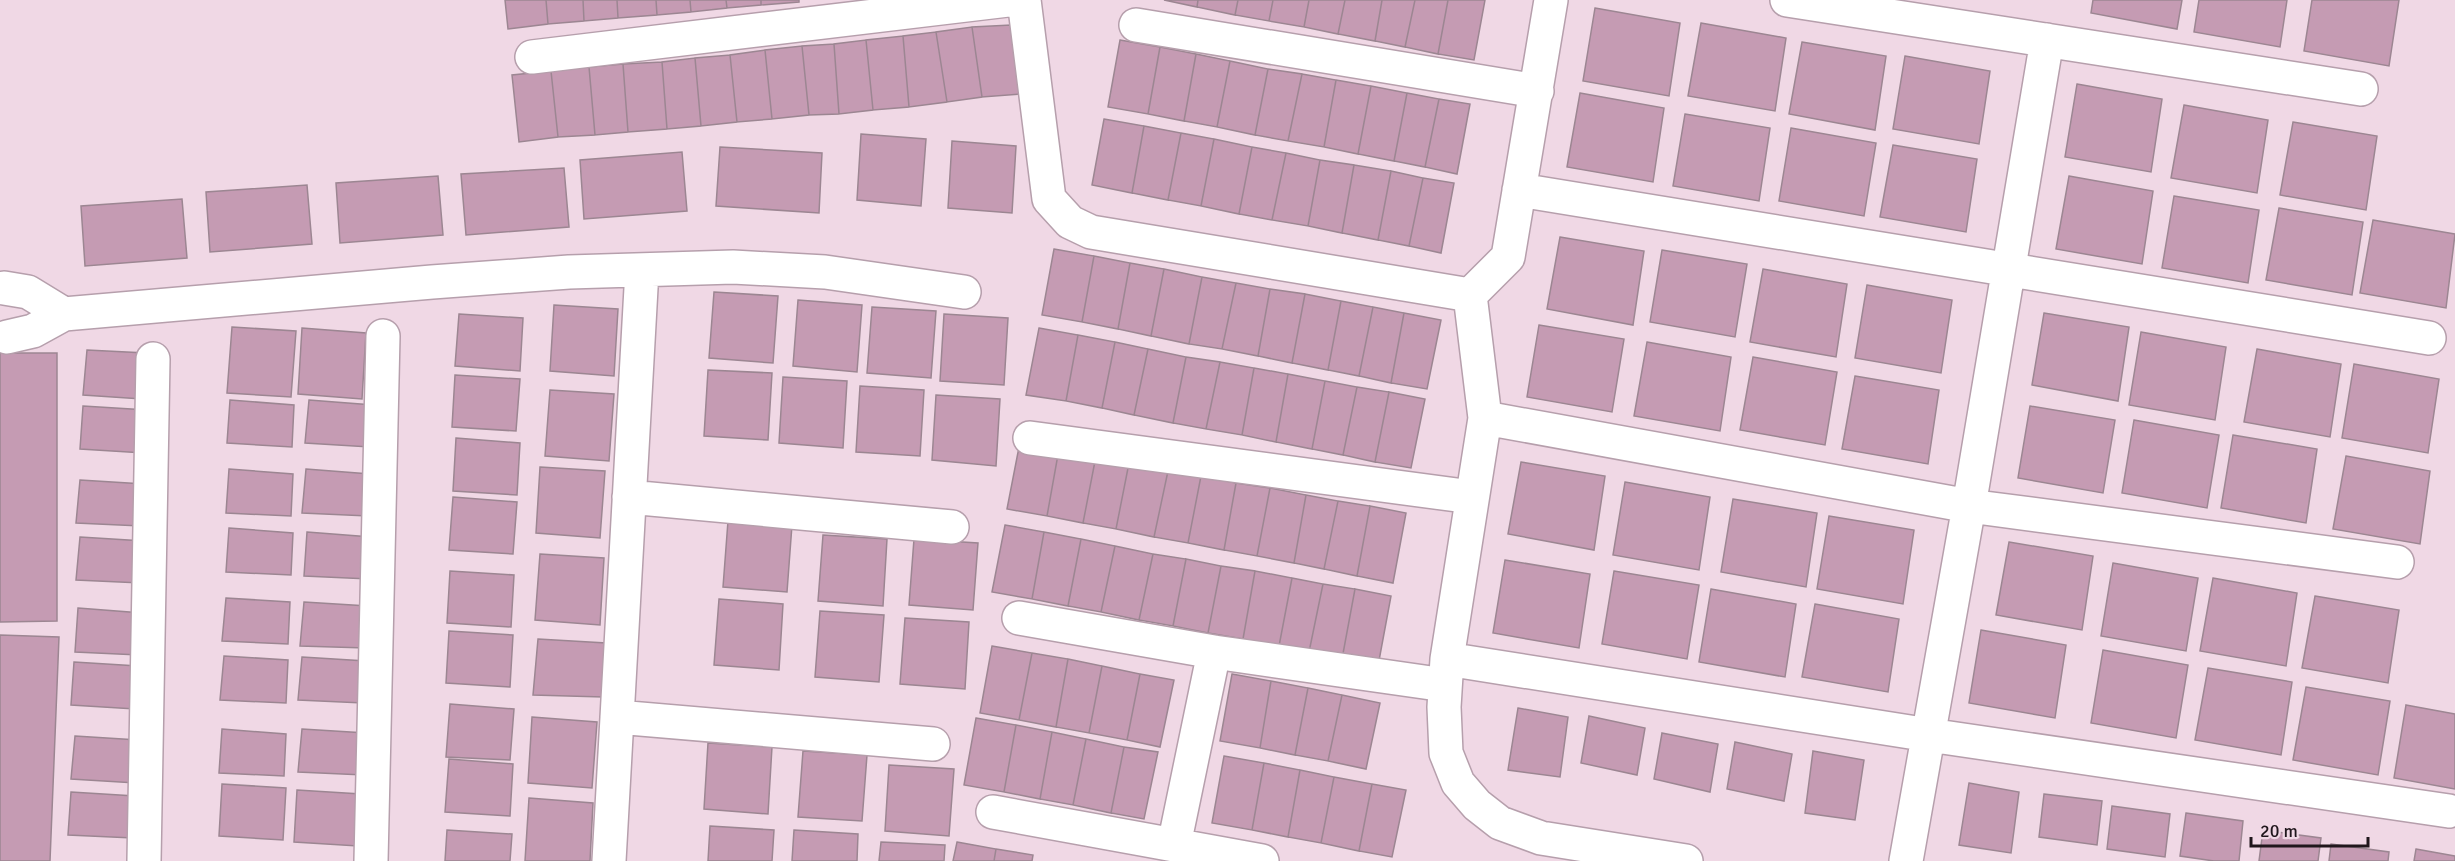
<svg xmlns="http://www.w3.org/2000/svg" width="2455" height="861" viewBox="0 0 2455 861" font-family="Signika,sans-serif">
	<rect width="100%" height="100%" fill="#f0d8e5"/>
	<path fill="#c59bb3" stroke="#9c8692" stroke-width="1.5" d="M505,0h41l2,24 -40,5z
		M546,0h37l1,21 -36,3z
		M583,0h34l1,18 -34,3z
		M617,0h39l1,15 -39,3z
		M656,0h34l1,12 -34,3z
		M690,0h36l1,8 -36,4z
		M726,0h35v5l-34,3z
		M761,0h38v2l-38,3z
		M1164,0h34l-1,7z
		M1198,0h40l-3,15 -38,-8z
		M1238,0h35l-4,21 -34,-6z
		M1273,0h36l-5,27 -35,-6z
		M1309,0h36l-7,34 -34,-7z
		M1345,0h37l-7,41 -37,-7z
		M1382,0h33l-10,47 -30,-6z
		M1415,0h33l-10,54 -33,-7z
		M1448,0h37l-11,60 -36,-6z
		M2093,0h89l-5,29 -86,-16z
		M2199,0h88l-7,47 -86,-15z
		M2312,0h87l-10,66 -85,-15z
		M1595,8l85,15 -11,73 -86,-15z
		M1701,23l85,15 -11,73 -87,-15z
		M1011,25l9,69 -38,3 -10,-70z
		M972,27l10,70 -35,5 -11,-70z
		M936,32l11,70 -38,5 -6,-71z
		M903,36l6,71 -36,3 -7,-70z
		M866,40l7,70 -34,4 -5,-70z
		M1120,40l40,7 -12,67 -40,-7z
		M1802,42l84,14 -11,74 -86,-16z
		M834,44l5,70 -30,1 -7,-69z
		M802,46l7,69 -37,4 -7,-69z
		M1160,47l36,7 -12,67 -36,-7z
		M765,50l7,69 -35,3 -7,-67z
		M1196,54l34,7 -13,66 -33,-6z
		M730,55l7,67 -36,4 -6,-68z
		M1905,56l85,15 -11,73 -86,-15z
		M695,58l6,68 -34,3 -5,-67z
		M1230,61l38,8 -13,66 -38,-8z
		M662,62l5,67 -39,3 -5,-68z
		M623,64l5,68 -33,3 -6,-68z
		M589,67l6,68 -37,2 -7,-66z
		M1268,69l34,5 -14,67 -33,-6z
		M551,71l7,66 -39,5 -7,-67z
		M1302,74l34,6 -12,67 -36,-6z
		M1336,80l35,6 -13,68 -34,-7z
		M2077,84l85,15 -11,73 -86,-15z
		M1371,86l36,7 -13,68 -36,-7z
		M1407,93l32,6 -14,68 -31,-6z
		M1580,93l84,15 -11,74 -86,-15z
		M1439,99l31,5 -13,70 -32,-7z
		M2184,105l84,15 -11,73 -86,-15z
		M1685,114l85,14 -11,73 -86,-15z
		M1104,119l40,7 -12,67 -40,-8z
		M2293,122l84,14 -11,74 -86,-15z
		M1144,126l37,7 -13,67 -36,-7z
		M1791,128l85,15 -12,73 -85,-15z
		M1181,133l33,6 -13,67 -33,-6z
		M861,134l65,5 -5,67 -64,-6z
		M1214,139l38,8 -13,67 -38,-8z
		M952,141l64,5 -4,67 -64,-5z
		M1893,145l84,14 -11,73 -86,-15z
		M720,147l102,6 -3,60 -103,-7z
		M1252,147l34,6 -14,67 -33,-6z
		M682,152l5,59 -103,8 -4,-59z
		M1286,153l34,7 -12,66 -36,-6z
		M1320,160l34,5 -12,68 -34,-7z
		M1354,165l37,6 -13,69 -36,-7z
		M564,168l5,59 -103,8 -5,-61z
		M1391,171l32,7 -14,68 -31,-6z
		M438,176l5,59 -103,8 -4,-60z
		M2069,176l84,15 -11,73 -86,-15z
		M1423,178l31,5 -13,70 -32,-7z
		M307,185l5,59 -102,8 -4,-60z
		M2174,196l85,14 -11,73 -86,-15z
		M182,199l5,59 -102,8 -4,-60z
		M2279,208l84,14 -11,73 -86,-15z
		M2373,220l82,14 -9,74 -86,-15z
		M1560,237l84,14 -11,74 -86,-16z
		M1054,249l40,7 -12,66 -40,-7z
		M1662,250l85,14 -12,73 -85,-15z
		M1094,256l36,7 -12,66 -36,-7z
		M1130,263l34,6 -13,67 -33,-7z
		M1164,269l38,8 -13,67 -38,-8z
		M1763,269l84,15 -11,73 -86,-15z
		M1202,277l34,6 -14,66 -33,-5z
		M1236,283l34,6 -12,67 -36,-7z
		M1867,285l85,15 -11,73 -86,-15z
		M1270,289l35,5 -13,69 -34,-7z
		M714,292l64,4 -5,67 -64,-5z
		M1305,294l36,7 -13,69 -36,-7z
		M798,300l64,5 -5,67 -64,-6z
		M1341,301l32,6 -14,69 -31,-6z
		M554,305l64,4 -4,67 -64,-5z
		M872,307l64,4 -5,67 -64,-5z
		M1373,307l31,6 -13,70 -32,-7z
		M1404,313l37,7 -14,69 -36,-6z
		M2044,313l85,14 -11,74 -86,-16z
		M459,314l64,4 -3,53 -65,-5z
		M944,314l64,4 -4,67 -64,-4z
		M1539,325l85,14 -12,73 -85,-15z
		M232,327l64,4 -5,66 -64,-4z
		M302,328l64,5 -4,66 -64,-5z
		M1039,328l39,7 -12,66 -40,-6z
		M2141,332l85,15 -11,73 -86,-15z
		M1078,335l37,7 -13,66 -36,-7z
		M1115,342l33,7 -14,66 -32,-7z
		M1647,342l84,15 -11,74 -86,-15z
		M1148,349l38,8 -13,66 -39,-8z
		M2257,349l84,15 -11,73 -86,-15z
		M87,350l59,3 -4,46 -59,-4z
		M0,353h57v268l-57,1z
		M1186,357l34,5 -14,67 -33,-6z
		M1753,357l84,15 -12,73 -85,-15z
		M1220,362l34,6 -12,67 -36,-6z
		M2354,364l85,15 -11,74 -86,-15z
		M1254,368l34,6 -12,68 -34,-7z
		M708,370l64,3 -4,67 -64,-4z
		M1288,374l37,7 -13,68 -36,-7z
		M455,375l65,4 -4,52 -64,-4z
		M1855,376l84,14 -11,74 -86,-15z
		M783,377l64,4 -4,67 -64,-5z
		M1325,381l32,6 -14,68 -31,-6z
		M860,386l64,4 -4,66 -64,-4z
		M1357,387l32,5 -14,70 -32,-7z
		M550,390l64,4 -5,67 -64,-5z
		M1389,392l36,7 -14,69 -36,-6z
		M936,395l64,4 -4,67 -64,-6z
		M230,400l64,5 -2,42 -65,-4z
		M309,400l64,5 -3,42 -65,-4z
		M83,406l64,4 -3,43 -64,-4z
		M2030,406l85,14 -12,73 -85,-15z
		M2134,420l85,15 -12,73 -85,-15z
		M2233,435l84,14 -11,74 -85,-15z
		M456,438l64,5 -3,52 -64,-4z
		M1020,442l39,7 -12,67 -40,-7z
		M1059,449l37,7 -13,67 -36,-7z
		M1096,456l33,7 -13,66 -33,-6z
		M2346,456l84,15 -10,73 -87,-15z
		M1521,462l84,14 -11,74 -86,-16z
		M1129,463l39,8 -14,66 -38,-8z
		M540,467l65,4 -5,67 -64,-5z
		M229,469l64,5 -2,42 -65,-3z
		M306,469l64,5 -2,42 -66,-3z
		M1168,471l33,5 -13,67 -34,-6z
		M1201,476l35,7 -12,67 -36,-7z
		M80,480l64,4 -3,42 -65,-3z
		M1625,482l85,15 -11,73 -86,-15z
		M1236,483l34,5 -13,68 -33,-6z
		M1270,488l36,7 -12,68 -37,-7z
		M1306,495l32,6 -14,68 -30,-6z
		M453,497l64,5 -4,52 -64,-4z
		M1733,499l84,14 -11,74 -85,-15z
		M1338,501l32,5 -13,70 -33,-7z
		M1370,506l36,7 -13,70 -36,-7z
		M1829,516l85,14 -11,74 -86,-15z
		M728,521l64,4 -5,67 -64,-5z
		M1005,525l39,7 -12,67 -40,-7z
		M229,528l64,5 -2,42 -65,-3z
		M307,532l64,5 -2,42 -65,-3z
		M1044,532l37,7 -13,67 -36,-7z
		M823,535l64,4 -4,67 -65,-5z
		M80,537l64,4 -3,42 -65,-3z
		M914,539l64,4 -5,67 -64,-5z
		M1081,539l34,7 -14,66 -33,-6z
		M2009,542l84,14 -11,74 -86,-15z
		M1115,546l38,8 -14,66 -38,-8z
		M540,554l64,4 -4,67 -65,-5z
		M1153,554l33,5 -13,67 -34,-6z
		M1186,559l35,7 -13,67 -35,-7z
		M1505,560l85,14 -11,74 -86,-15z
		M2113,563l85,15 -12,73 -85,-15z
		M1221,566l34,5 -12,68 -35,-6z
		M450,571l64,4 -3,52 -64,-4z
		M1255,571l37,7 -13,68 -36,-7z
		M1614,571l85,14 -12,74 -85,-15z
		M1292,578l31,6 -14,68 -30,-6z
		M2213,578l84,15 -11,73 -86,-15z
		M1323,584l32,5 -13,70 -33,-7z
		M1355,589l36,7 -13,70 -36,-7z
		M1711,589l85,15 -11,73 -86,-15z
		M2315,596l84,14 -11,73 -86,-15z
		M226,598l64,4 -2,42 -66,-3z
		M719,599l64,5 -4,66 -65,-5z
		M304,602l64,4 -2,42 -66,-2z
		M1815,604l84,15 -11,73 -86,-15z
		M78,608l64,5 -3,42 -64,-3z
		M820,611l64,4 -5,67 -64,-5z
		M905,618l64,4 -4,67 -65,-5z
		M1981,630l85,15 -11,73 -86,-15z
		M449,631l64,4 -3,52 -64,-4z
		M0,635l59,2 -9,224h-50z
		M538,639l68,4 -3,54 -70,-2z
		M992,646l40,7 -13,67 -39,-7z
		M2103,650l85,15 -12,73 -85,-15z
		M1032,653l36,6 -12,68 -37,-7z
		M224,656l64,4 -2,43 -66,-3z
		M302,657l64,4 -3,42 -65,-3z
		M1068,659l34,7 -13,67 -33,-6z
		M74,662l64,4 -3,43 -64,-4z
		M1102,666l38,8 -13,66 -38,-7z
		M2208,668l84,14 -11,73 -86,-15z
		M1140,674l34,6 -14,67 -33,-7z
		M1232,674l39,7 -11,67 -40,-7z
		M1271,681l37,7 -13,67 -35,-7z
		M2306,687l84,14 -12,74 -85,-15z
		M1308,688l34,7 -14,66 -33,-6z
		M1342,695l38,8 -14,66 -38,-8z
		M450,704l64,5 -4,51 -64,-3z
		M2406,705l49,9v75l-61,-11z
		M1518,708l50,9 -8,60 -52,-7z
		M1589,716l56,12 -8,47 -56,-12z
		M532,717l65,5 -5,66 -64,-5z
		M976,718l40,7 -12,67 -40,-7z
		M1016,725l36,7 -12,67 -36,-7z
		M222,729l64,5 -2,42 -65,-3z
		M302,729l64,4 -2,42 -66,-3z
		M1052,732l34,7 -13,66 -33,-6z
		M1662,733l56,11 -8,48 -56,-13z
		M75,736l63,4 -2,43 -65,-4z
		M1086,739l38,8 -13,66 -38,-8z
		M1735,742l57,12 -8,47 -57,-12z
		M708,743l64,4 -4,67 -64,-5z
		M1124,747l34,5 -14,67 -33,-6z
		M803,751l64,4 -5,66 -64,-4z
		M1813,751l51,9 -9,60 -50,-7z
		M1224,756l40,7 -12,67 -40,-7z
		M449,759l64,5 -3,52 -65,-4z
		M1264,763l36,7 -12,67 -36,-7z
		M889,765l65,4 -5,67 -64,-5z
		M1300,770l34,7 -13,66 -33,-6z
		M1334,777l38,7 -13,67 -38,-8z
		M1969,783l50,9 -8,61 -52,-8z
		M222,784l64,4 -3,52 -64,-4z
		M1372,784l34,6 -14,67 -33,-6z
		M297,790l64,4 -3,52 -64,-4z
		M71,792l64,4 -2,42 -65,-3z
		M2044,794l58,7 -5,44 -58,-8z
		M529,798l64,5 -3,58h-65z
		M2112,806l58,8 -5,43 -58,-8z
		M2186,813l57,8 -4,40h-25l-34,-5z
		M710,826l64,4 -2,31h-64z
		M447,830l65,4 -2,27h-65z
		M794,830l64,4 -1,27h-65z
		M2263,830l58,8 -3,23h-59z
		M881,842l64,3 -1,16h-65z
		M957,842l39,7 -2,12h-41z
		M2331,844l58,8 -1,9h-59z
		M996,849l37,6 -1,6h-38z
		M2416,849l39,7v5h-41z"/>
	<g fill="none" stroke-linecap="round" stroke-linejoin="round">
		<defs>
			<path id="minor" d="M1024,0l25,199 21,23 21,10 379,63
				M1551,0l-43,257 -38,38 15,123 -38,241 -3,48 2,46 12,30 19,22 23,18 41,15 145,23
				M1787,0l574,89
				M1136,25l401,66
				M532,57l476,-57
				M1519,190l910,148
				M4,288l24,4 36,22
				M7,337l26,-6 31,-17 368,-32 137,-10 164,-5 92,5 139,20
				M1485,418l484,88 428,56
				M1030,438l442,59
				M629,497l323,30
				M1019,618l195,34 231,33
				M1447,659l482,76 520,76
				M617,717l316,27
				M993,812l269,49
				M1174,845l40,-193
				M144,861l9,-502
				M371,861l12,-525
				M609,861l33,-591
				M1906,861l63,-355 78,-466"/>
		</defs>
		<use href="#minor" stroke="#b69fac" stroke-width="36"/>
		<use href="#minor" stroke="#fff" stroke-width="33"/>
	</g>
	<path d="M2251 837v9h117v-9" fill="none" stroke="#20171c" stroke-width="3"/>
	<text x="2260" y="837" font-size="18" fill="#20171c" stroke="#f0d8e5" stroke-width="4.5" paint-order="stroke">20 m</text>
</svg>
